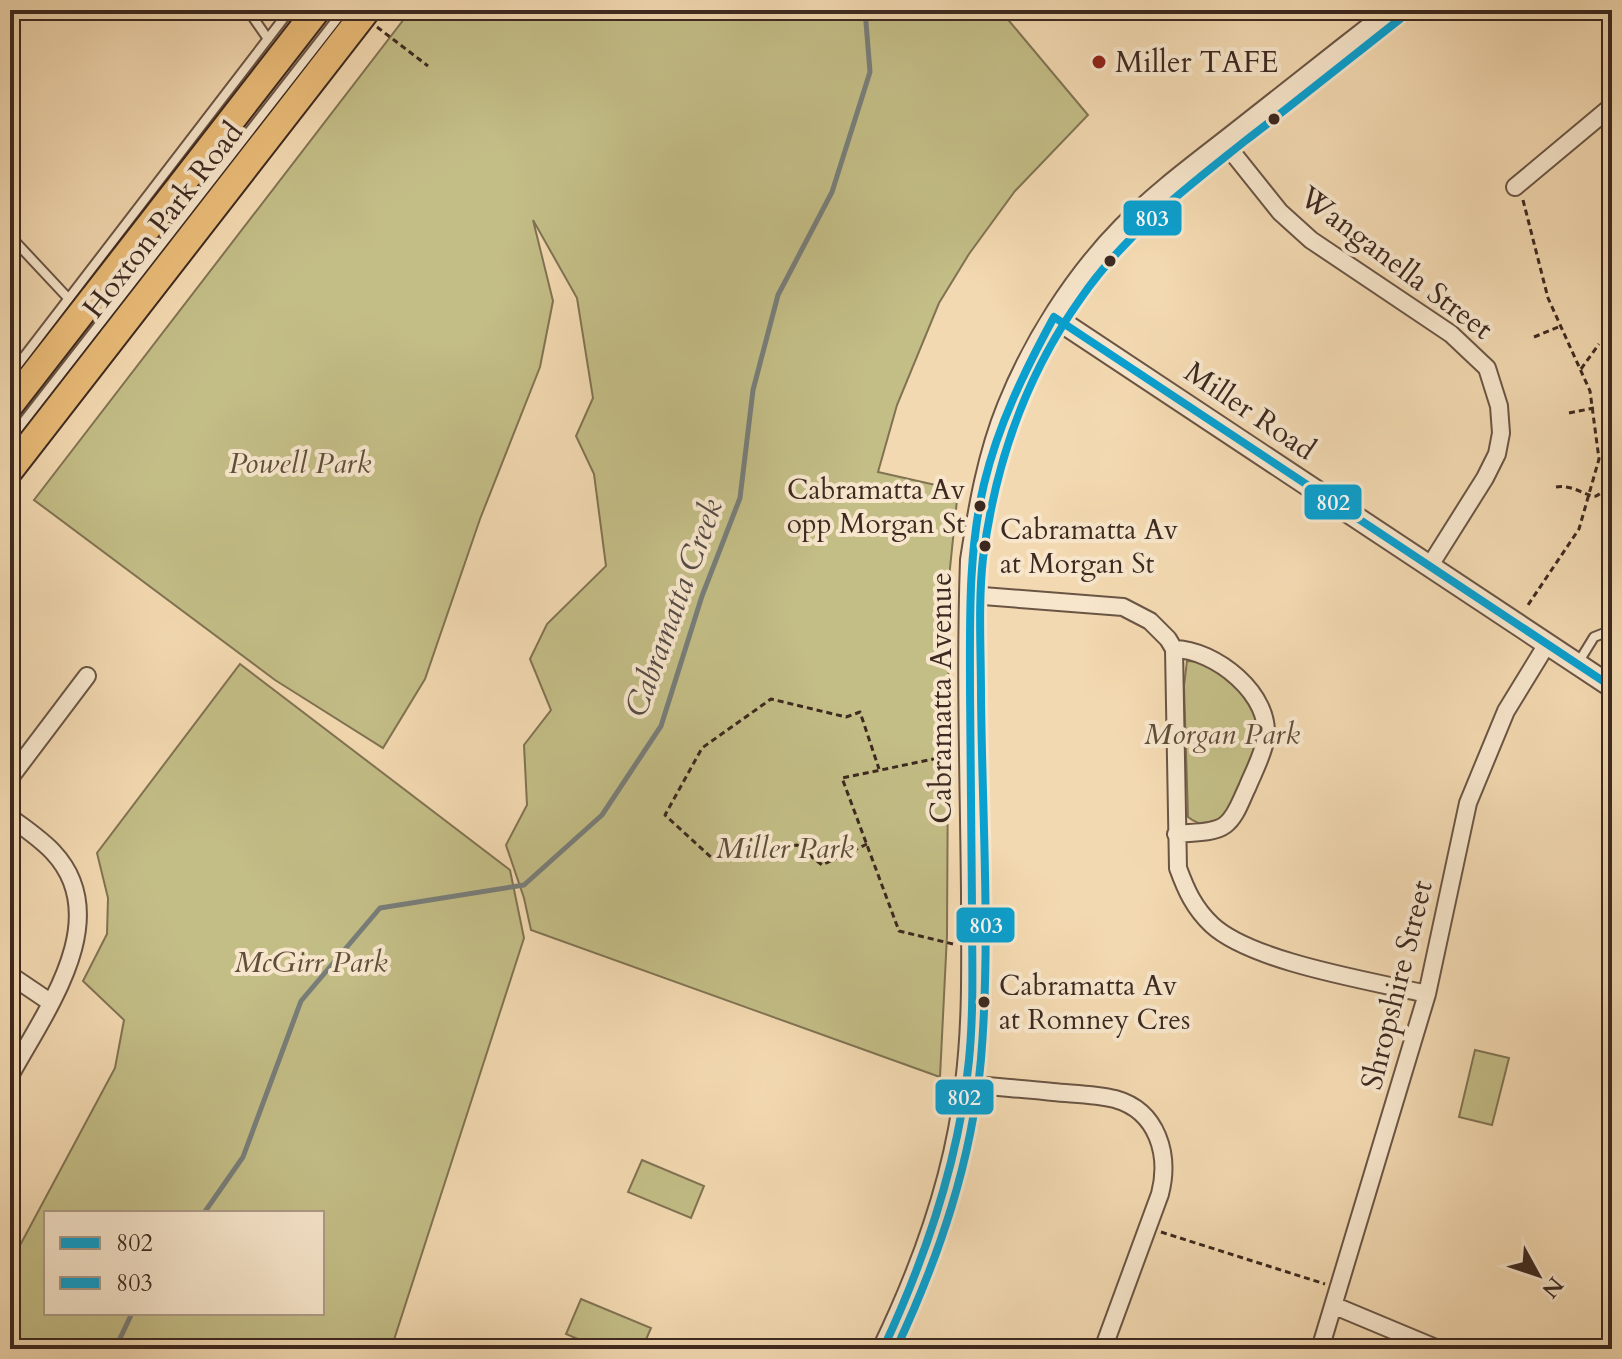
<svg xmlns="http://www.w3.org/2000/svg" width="1622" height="1359" viewBox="0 0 1622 1359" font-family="Cardo,serif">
	<rect width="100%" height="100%" fill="#f3d9b1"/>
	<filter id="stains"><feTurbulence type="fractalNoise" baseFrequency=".0025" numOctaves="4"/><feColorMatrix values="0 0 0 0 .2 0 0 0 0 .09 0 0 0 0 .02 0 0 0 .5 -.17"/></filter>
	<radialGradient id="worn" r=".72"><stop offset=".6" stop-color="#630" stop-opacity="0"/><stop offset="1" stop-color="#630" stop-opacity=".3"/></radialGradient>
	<path fill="#c3bd86" stroke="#807353" stroke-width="2" fill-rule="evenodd" d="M411,10h589l88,105 -73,76 -46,63 -30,49 -42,102 -19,67 80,18 -9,88 -2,357 -7,142 -409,-147 -7,-32 -18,-53 21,-40 -3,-60 27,-35 -21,-51 17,-35 59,-58 -12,-92 -18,-38 17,-38 -16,-100 -44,-78 20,81 -13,66 -60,152 -55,160 -42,69 -108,-68 -241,-180z
		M1187,661c17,0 32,10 44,21 15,13 25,26 27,47 2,13 -23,77 -31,87 -11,12 -28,10 -39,1l-4,-131z
		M240,664l270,206 14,68 -133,411h-381v-85l105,-196 9,-48 -41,-39 24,-47 1,-36 -11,-45zM46,1213h276v100h-276z
		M1475,1050l34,8 -17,67 -33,-8z
		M642,1160l62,26 -13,32 -63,-26z
		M581,1299l70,29 -9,21h-41l-35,-15z"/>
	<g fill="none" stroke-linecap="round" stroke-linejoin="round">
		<path stroke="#787e7a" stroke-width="5" d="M204,1213l39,-56 58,-156 79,-93 144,-23 78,-70 59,-89 41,-130 38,-98 13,-108 25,-95 54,-103 38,-120 -5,-62
			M115,1349l17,-36"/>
		<defs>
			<path id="service" d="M248,10l20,29
				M10,236l58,62
				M10,375l280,-365
				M10,439l334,-429
				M1578,663l16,-26 18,-7"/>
			<path id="minor" d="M1224,142l56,70 31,28 140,94 36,34 12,38 2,27 -4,21 -12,24 -56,89
				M1515,187l97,-81
				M970,595l153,12 27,14 18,18 6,10 4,219c8,22 16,40 34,57 40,37 159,56 215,69
				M1174,649c40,0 100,46 91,92 -3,16 -12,32 -18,47 -6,12 -11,29 -22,37 -12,9 -35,7 -49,9
				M10,778l77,-102
				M10,817c14,11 31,22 43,35 63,67 -9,161 -43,224
				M10,975l40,27
				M966,1084c29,3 58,5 87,8 20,2 42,2 62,7 43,12 55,56 45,95l-57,155
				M1335,1306l103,43
				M1320,1349l107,-355 41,-191 38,-92 41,-67"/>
			<path id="tertiary" d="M1054,317l558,370
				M883,1349c40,-83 73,-174 83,-266 8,-63 6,-126 6,-189 -1,-111 -5,-223 -1,-334 8,-52 17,-105 37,-154 26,-64 66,-128 115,-178 34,-35 74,-64 112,-94 52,-41 105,-83 158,-124"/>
			<path id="primary" d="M10,405l307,-395
				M10,470l357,-460"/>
		</defs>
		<use href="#service" stroke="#6a5544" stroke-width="12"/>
		<use href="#minor" stroke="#6a5544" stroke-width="20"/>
		<use href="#tertiary" stroke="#6a5544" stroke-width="24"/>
		<use href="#primary" stroke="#3d2920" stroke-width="30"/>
		<path stroke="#3d2920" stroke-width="3" stroke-dasharray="6 4" stroke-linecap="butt" d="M377,27l51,39
			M1523,200l25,98 42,93 9,68 -20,70 -53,79
			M1534,337l27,-11
			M1581,369l18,-25
			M1569,413l25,-5
			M1556,487c18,-3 32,11 40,9 5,-2 12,-10 16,-14
			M10,502l5,-12
			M867,844l-45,21 -25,-20 -84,14 -48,-44 37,-67 69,-49 75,18 14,-5 19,57
			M953,944l-54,-13 -57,-153 111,-23
			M1161,1232l164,52"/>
		<use href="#service" stroke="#f7e6cc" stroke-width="8"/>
		<use href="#minor" stroke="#f7e6cc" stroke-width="16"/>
		<use href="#tertiary" stroke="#f7e6cc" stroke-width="20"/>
		<use href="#primary" stroke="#eabc78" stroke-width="26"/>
		<defs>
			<path id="bus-1" d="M1054,317l558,370
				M883,1349c43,-92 76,-188 86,-289 5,-51 3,-101 3,-152 0,-73 -1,-146 -2,-218 0,-69 -2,-138 14,-206 14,-59 41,-114 70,-167"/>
			<path id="bus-2" d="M896,1349c43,-92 76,-188 85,-290 10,-121 1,-243 0,-364 0,-45 -3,-92 2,-137 12,-94 43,-183 98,-260 44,-64 104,-109 164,-157 52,-40 103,-81 155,-122"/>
		</defs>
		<use href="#bus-1" stroke="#f7e6cc" stroke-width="14"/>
		<use href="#bus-2" stroke="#f7e6cc" stroke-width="14"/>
		<use href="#bus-1" stroke="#09a0d0" stroke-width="8"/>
		<use href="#bus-2" stroke="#09a0d0" stroke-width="8"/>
	</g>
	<circle fill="#8f2418" stroke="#f7e6cc" stroke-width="3" cx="1099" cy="62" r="8"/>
	<g fill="#3d2920" stroke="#f7e6cc" stroke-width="3">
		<circle cx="1274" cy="119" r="7"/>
		<circle cx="1110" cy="261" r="7"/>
		<circle cx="980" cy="506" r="7"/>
		<circle cx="985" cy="546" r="7"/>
		<circle cx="984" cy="1002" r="7"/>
	</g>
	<g text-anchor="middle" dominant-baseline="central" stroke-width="8" stroke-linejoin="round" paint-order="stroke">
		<g font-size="28" fill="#3d2920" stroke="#f7e6cc" text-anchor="start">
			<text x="965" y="490" text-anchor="end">Cabramatta Av<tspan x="965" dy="34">opp Morgan St</tspan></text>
			<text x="1000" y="530">Cabramatta Av<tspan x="1000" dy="34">at Morgan St</tspan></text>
			<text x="999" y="986">Cabramatta Av<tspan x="999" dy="34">at Romney Cres</tspan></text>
		</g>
		<g font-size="30" fill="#3d2920" stroke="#f7e6cc" text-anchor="start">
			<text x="1115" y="62">Miller TAFE</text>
		</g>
		<g font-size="30" fill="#3d2920" stroke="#f7e6cc">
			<text transform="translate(163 220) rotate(-52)">Hoxton Park Road</text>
			<text transform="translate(1396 263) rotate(37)">Wanganella Street</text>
			<text transform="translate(1250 411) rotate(34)">Miller Road</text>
			<text transform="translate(941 698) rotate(-90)">Cabramatta Avenue</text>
			<text transform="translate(1397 985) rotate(-76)">Shropshire Street</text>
		</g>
		<g font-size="30" font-style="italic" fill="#5e4e3a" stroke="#f7e6cc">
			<text x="300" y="463">Powell Park</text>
			<text x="1222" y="734">Morgan Park</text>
			<text x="785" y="848">Miller Park</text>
			<text x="311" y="962">McGirr Park</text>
		</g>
		<g font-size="32" font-style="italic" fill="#564c46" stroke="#f7e6cc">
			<text transform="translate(674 608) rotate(-70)">Cabramatta Creek</text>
		</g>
	</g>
	<g stroke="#f7e6cc" stroke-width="3">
		<rect x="1122" y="199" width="61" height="38" rx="8" fill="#09a0d0"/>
		<rect x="1303" y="483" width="60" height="38" rx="8" fill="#09a0d0"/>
		<rect x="955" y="906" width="61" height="38" rx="8" fill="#09a0d0"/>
		<rect x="934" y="1078" width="61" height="38" rx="8" fill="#09a0d0"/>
	</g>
	<g font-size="22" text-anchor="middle" font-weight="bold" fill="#fff">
		<text x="1152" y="226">803</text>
		<text x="1333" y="510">802</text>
		<text x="986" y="933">803</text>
		<text x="964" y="1105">802</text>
	</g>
	<rect width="1622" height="1359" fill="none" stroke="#f3d9b1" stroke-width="40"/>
	<rect x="12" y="12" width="1598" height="1335" fill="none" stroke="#3d2920" stroke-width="4"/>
	<rect x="20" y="20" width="1582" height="1319" fill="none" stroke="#3d2920" stroke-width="2"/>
	<rect x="44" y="1211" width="280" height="104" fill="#f7e6cc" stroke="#ad9a87" stroke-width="2"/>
	<rect x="60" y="1237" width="40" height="12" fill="#09a0d0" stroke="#ad9a87" stroke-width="2"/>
	<text x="116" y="1251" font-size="24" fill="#3d2920">802</text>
	<rect x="60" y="1277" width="40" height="12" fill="#09a0d0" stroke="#ad9a87" stroke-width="2"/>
	<text x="116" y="1291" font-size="24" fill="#3d2920">803</text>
	<g transform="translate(1538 1275) rotate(130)" stroke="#f7e6cc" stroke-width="6" paint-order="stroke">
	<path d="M0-6L14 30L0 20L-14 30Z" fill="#3d2920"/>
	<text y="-12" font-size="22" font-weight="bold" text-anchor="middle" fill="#3d2920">N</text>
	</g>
	<rect width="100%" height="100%" filter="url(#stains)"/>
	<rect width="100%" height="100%" fill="url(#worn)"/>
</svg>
